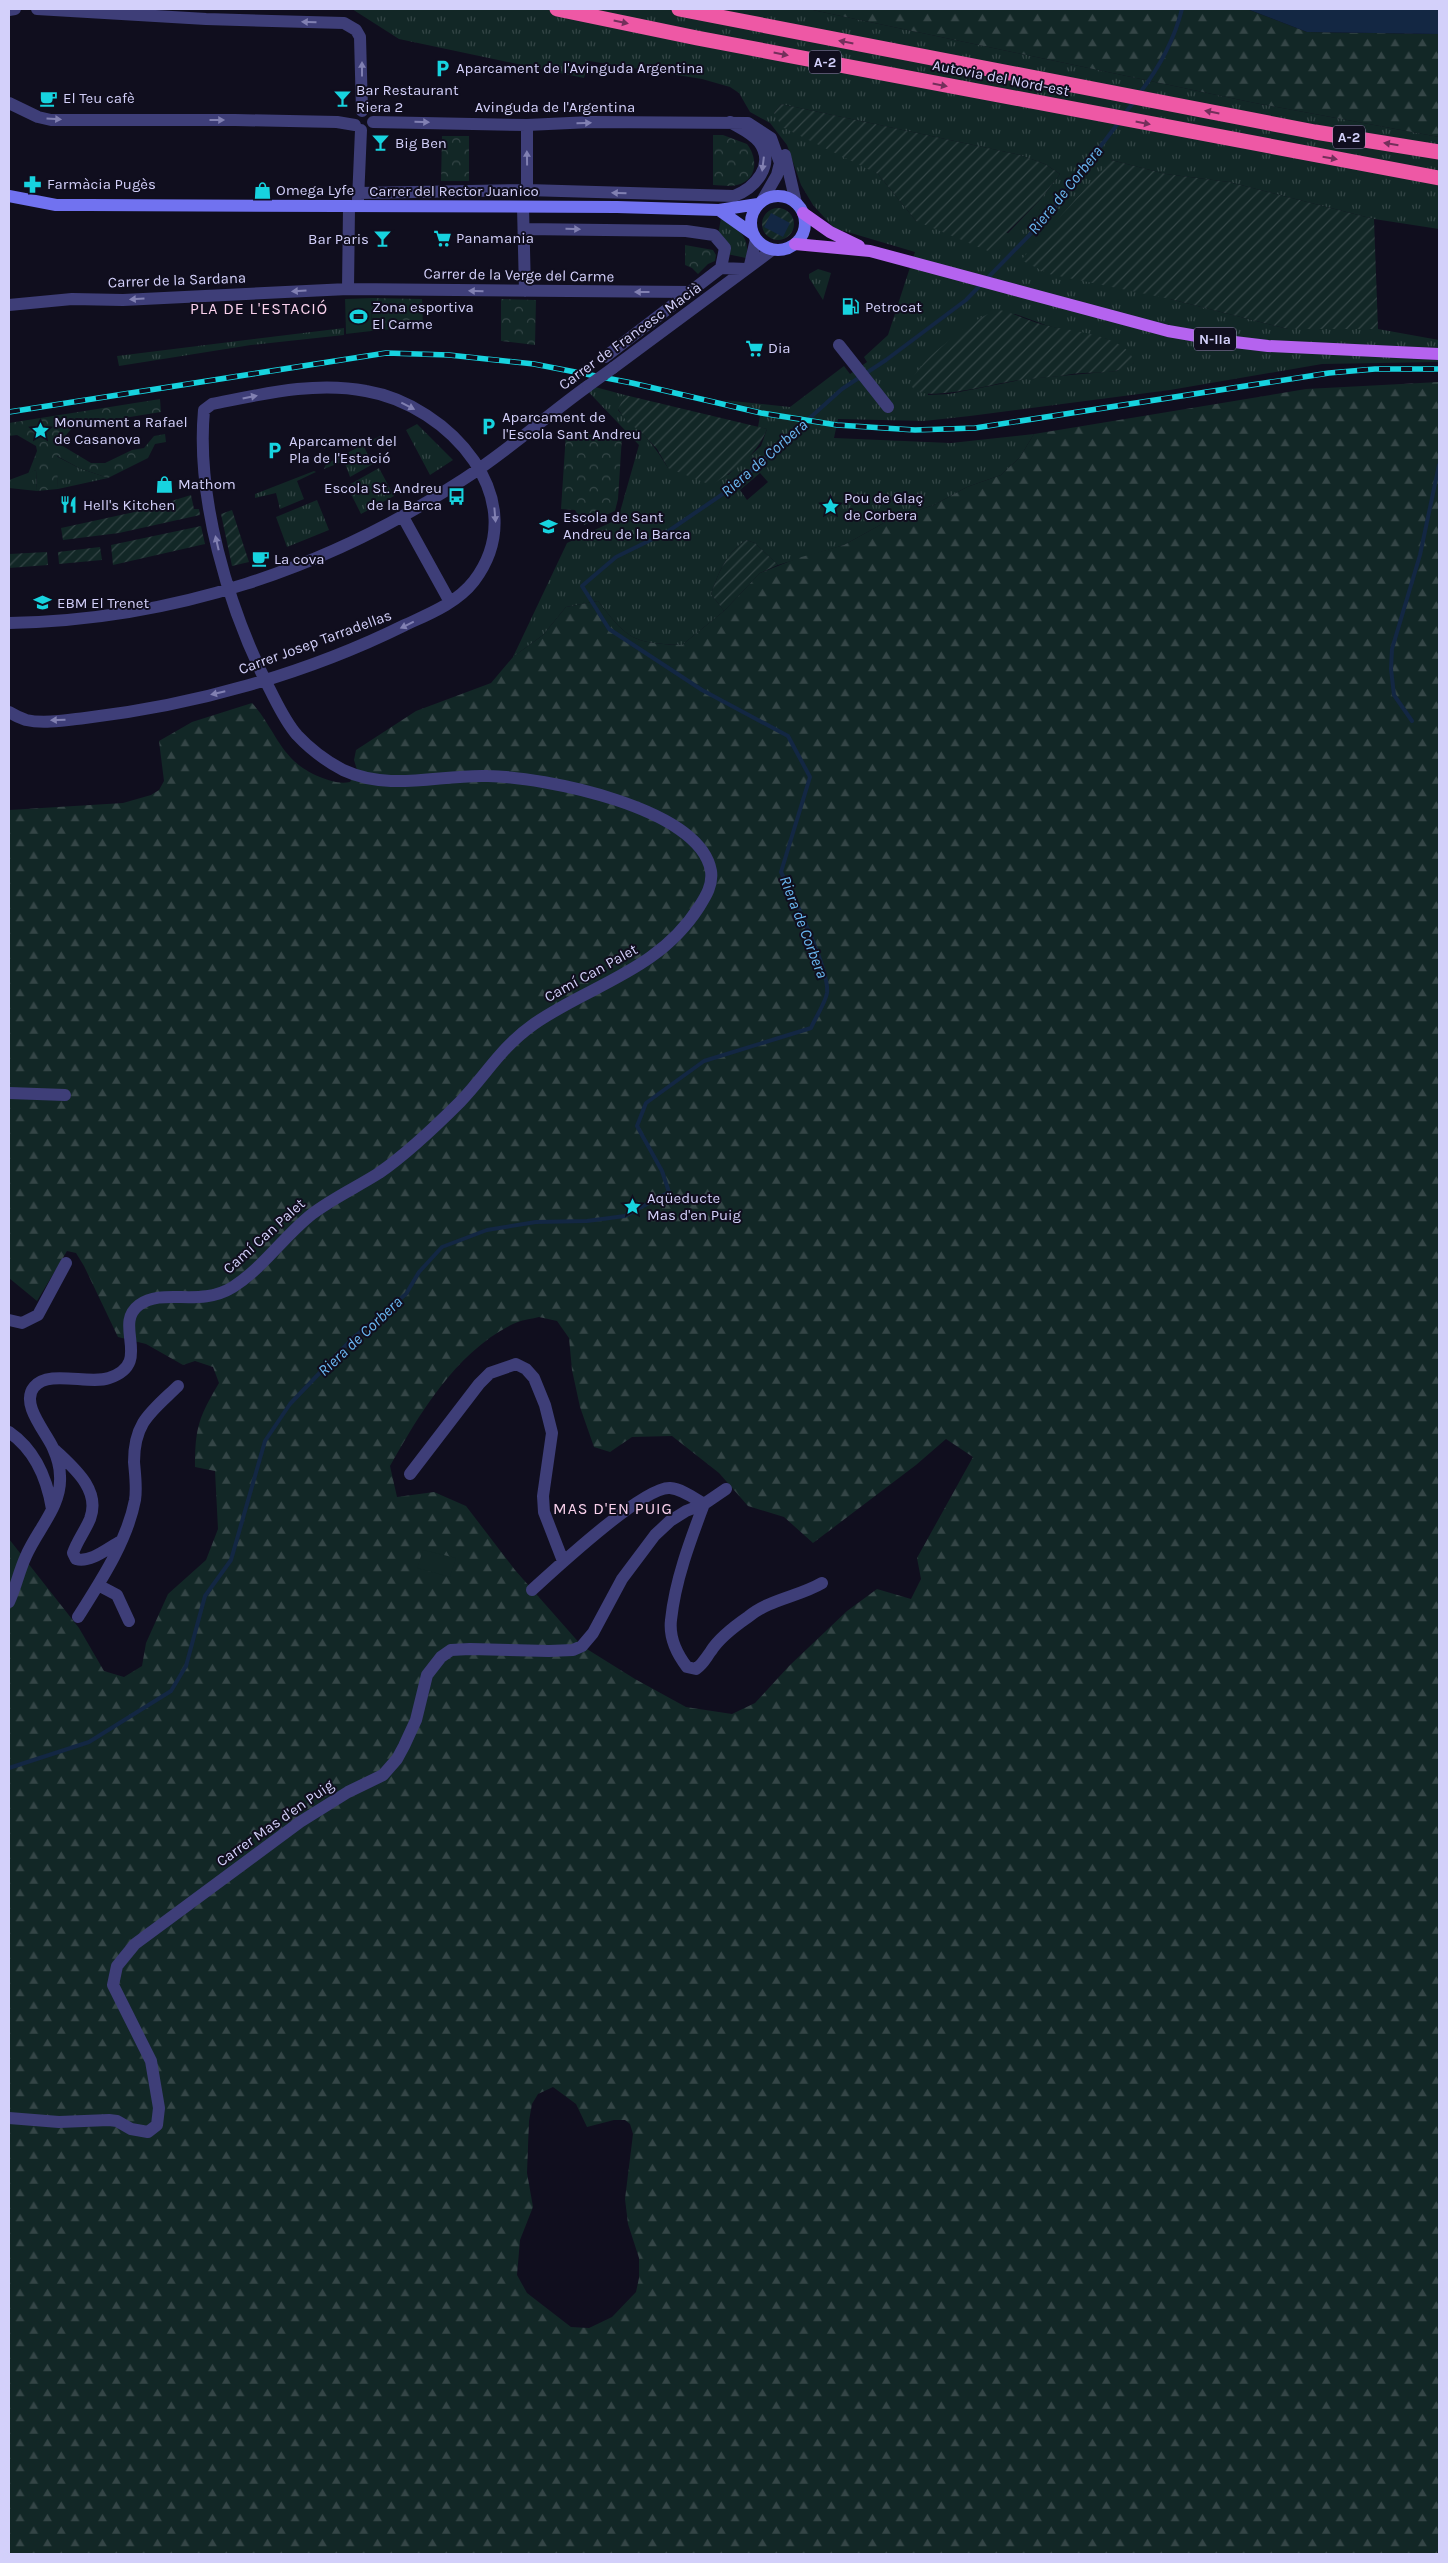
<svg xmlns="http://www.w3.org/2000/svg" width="1448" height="2563" viewBox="0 0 1448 2563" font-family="Karla,sans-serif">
	<defs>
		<pattern id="grass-tufts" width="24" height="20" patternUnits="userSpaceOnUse" patternTransform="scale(1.25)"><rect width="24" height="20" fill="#122726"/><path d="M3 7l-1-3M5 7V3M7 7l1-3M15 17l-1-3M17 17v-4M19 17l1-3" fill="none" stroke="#344546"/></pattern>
		<pattern id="forest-firs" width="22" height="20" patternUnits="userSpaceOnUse" patternTransform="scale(1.25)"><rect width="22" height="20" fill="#122726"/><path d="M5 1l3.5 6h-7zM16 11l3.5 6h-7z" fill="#344546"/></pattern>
		<pattern id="park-crowns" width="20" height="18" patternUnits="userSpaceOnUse" patternTransform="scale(1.25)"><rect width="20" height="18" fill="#122726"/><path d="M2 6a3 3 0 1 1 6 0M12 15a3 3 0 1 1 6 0" fill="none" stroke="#344546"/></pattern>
		<pattern id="garden-furrows" width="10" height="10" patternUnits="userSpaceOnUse" patternTransform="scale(1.25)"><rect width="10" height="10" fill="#122726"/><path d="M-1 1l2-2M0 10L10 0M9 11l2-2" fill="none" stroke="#344546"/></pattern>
	</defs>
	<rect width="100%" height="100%" fill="#100e1e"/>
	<path fill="url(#grass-tufts)" fill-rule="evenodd" d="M352,9h456l447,94 184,34v92l-65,-10 -145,-37 -63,-8 -55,-14 59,139 118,30h90l61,11v22l-117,2 -152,26 -200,26 -46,5 -86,-2 -4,19 117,5 83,-9 -14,23 -19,18 -34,12 -33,18 -43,14 -47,26 -66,20 -23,-22 -9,-3c-20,13 -27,32 -35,54l13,17 -42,34c-49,-2 -54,-5 -84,-44l-32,6 -23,28 -30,22 54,-114 51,-24 21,-74 -59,-62 45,12 -7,15c7,9 15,14 23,22 11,11 19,23 27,36l60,7 33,-29 6,-17 -9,-2 3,-17 -39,-10 68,7 54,-41 6,8 17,-12 -3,-5 24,-22 27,-83 -81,-24 -21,-23 -12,-20 -14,-40 -17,-22 -20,-11 -11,-19 -9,-6 -28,-8 -113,-18 -5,17 -185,-39zM781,104l239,51 25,9 15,10 -20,26 -32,33 -92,-12 -38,-47 -104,-61zM1015,314l33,12 59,13 27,24 -18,8 -91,8 -76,15 -21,1 -6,-29 5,-6 42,-34zM760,473l8,9 -21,18 -7,-10z
		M721,218c17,10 30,19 25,40l-19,-4 -9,-19z
		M818,269l13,4 -8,27 -14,-22v-4z
		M344,328v7l-93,10 -132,21 -2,-10z
		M417,424l36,36 -23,15 -24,-45z
		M380,436l2,1 -18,10 9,17 -23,13 -6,-16 -20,8 2,-5z
		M56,456l23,12 29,10 -50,11z
		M379,468l15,28 -33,18 -14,-28z
		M36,470l1,21 -28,-3v-8z
		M314,471l2,1 -19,9 7,18 -24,10 -4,-16 -21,5v-4z
		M317,500l12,30 -42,17 -11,-30z"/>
	<path fill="url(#forest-firs)" fill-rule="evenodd" d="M808,9h439l60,23 132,2v103l-184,-34z
		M1439,382v2172h-1430v-1015l70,89 25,43 20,6 18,-11 4,-23 22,-49 38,-34 12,-31 -3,-58 -20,-4c0,-40 4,-50 24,-84l-6,-16 -18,-6 -12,4 -37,-21 -28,-7 -34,-71 -8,-13 -9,-2 -30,50 -28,-23v-468l114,-7 28,-8 8,-5 5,-9 -5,-40 33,-19 60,-19c25,28 28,58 68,74 11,4 19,7 30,5l7,-12 -3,-10 2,-10 60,-39 75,-28 22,-26 30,-22 23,-28 32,-6c30,39 35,42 84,44l42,-34 36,-38 38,-15 46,-13 47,-26 43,-14 33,-18 34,-12 19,-18 14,-23 272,-45zM539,1317l18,4 12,17 3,32 8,37 14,40 16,5 22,-15 40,-1 47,37 29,33 36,11 29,26 103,-78 30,-26 27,18 -56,101 4,21 -10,20 -34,-10 -30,22 -58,55 -34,37 -23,11 -46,-7 -51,-28 -53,-33 -67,-76 -49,-64 -32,-14 -37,5 -7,-31c30,-53 66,-114 123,-142 8,-4 18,-5 26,-7zM553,2087l23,17 11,23 27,-7h11l5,4 3,10 -8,65 3,25 11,34v20l-3,14 -24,25 -23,11 -18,-1 -44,-34 -10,-18 3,-35 13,-33 -6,-34 2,-52 3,-17 6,-10z"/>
	<path fill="url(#park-crowns)" d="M713,135h10l24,9c11,14 11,36 -10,41 -7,2 -16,0 -24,0z
		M442,136h27v45h-28z
		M685,245l28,5 3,5 -1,6 -7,3 -10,10 -6,-6 -7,-3z
		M371,298l51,1 1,27 -51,5z
		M501,299l35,1 -1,45 -34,-4z
		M160,399l1,13 -87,14 -14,16 1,3 30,18h14l27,-13 12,-2 10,-12 11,-2 1,8 -11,2 -7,14 -40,20 -29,-10 -22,-12 1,33 -21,2 -1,-21 -8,4 9,-23 -1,-5 -19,-11 -8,1v-13z
		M566,433l56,4 -4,62 -3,12 -31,14 -9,-15 -14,-1z"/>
	<path fill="url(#garden-furrows)" d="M781,104l239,51 25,9 15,10 -20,26 -52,51 -72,-30 -38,-47 -96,-47 -8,-14z
		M1111,160l55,14 63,8 145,37 4,110h-90l-118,-30 -121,-25 -28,-14z
		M762 224a16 16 0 1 1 32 0a16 16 0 1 1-32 0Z
		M1000,310c17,4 32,13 49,16 22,5 82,10 85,37 -18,13 -41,8 -62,11 -22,4 -43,4 -64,8 -27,4 -145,37 -74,-29 18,-15 43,-38 66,-43z
		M625,395l142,34c-10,26 -32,42 -56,56l-43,-17 -11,-19 -17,-18 -13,-9 -9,-13z
		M191,495l3,14h5l1,6 -81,18 -56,7 -2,-12 78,-17z
		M232,510l17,52 -17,4 -11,-52z
		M201,526l4,18 -92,21 -2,-20z
		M746,540l9,3 23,22 -18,8 -36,38 -13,-17c8,-22 15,-41 35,-54z
		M100,547l2,13 -43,4 -1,-12z
		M47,552l1,13 -39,3v-14z"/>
	<path fill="#122726" d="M371,298l1,33 -26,3 -1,-35z
		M423,1550l33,8 -6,19 -33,-9z"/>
	<path fill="#132743" d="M1247,9h192v25l-132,-2z
		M771,213l19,10 -7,14 -19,-10z"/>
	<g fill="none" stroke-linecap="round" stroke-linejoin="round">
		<path stroke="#132743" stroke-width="4" d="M1139,94c20,-26 35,-53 43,-85
			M1124,114l10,-12
			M1412,721l-18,-26 -3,-26 1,-20 28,-94 19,-90
			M9,1768l80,-26 82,-51 15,-25 19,-70 26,-36 34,-119 25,-37 63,-66 53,-44 13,-22 23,-25 45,-17 49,-8 51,-1 38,-5 44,-24 -7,-21 -25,-45 9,-23 58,-42 107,-33c4,-10 14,-24 16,-35 3,-23 -35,-99 -46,-121l29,-95 -22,-41 -86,-46 -93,-61 -27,-43 34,-29 51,-25 66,-45 109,-98 44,-29 80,-60 81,-83 72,-95"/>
		<path stroke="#3e3e78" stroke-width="12" d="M37,9l169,10 138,4 12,7 4,7 2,74
			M9,10l6,-1
			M9,103l29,14 13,3h184l102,2 18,3
			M373,122l154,3 64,-3 157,1 23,15 9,25 -3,12 -15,26
			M527,125v65
			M785,155l11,48
			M359,193l168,-3 207,6c21,-8 42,-31 25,-54 -7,-9 -19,-14 -29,-20
			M358,200l3,-70
			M523,207l2,84
			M524,229l162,2 28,4 11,13 -4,20
			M750,265l6,-26
			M348,289l1,-81
			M9,305l63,-6 51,1 225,-11 343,3
			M839,345l49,62
			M605,357l116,-89 25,1
			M613,368l159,-118
			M403,517l47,85
			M9,623c164,-3 318,-54 455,-144 44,-28 82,-63 124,-93
			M9,712c5,3 11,6 17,8 18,4 41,0 59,-2 110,-13 221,-44 320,-93 24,-11 52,-22 69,-44 61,-81 -25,-176 -108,-190 -51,-10 -103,3 -154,13l-8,6c-8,88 24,196 63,274 9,17 17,36 30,51 13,14 29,26 46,35 47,22 97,4 145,6 55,1 212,31 223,95 2,14 -5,25 -12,36 -41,64 -107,77 -165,117 -34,24 -47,50 -74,78 -25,25 -52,51 -81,71 -22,14 -46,25 -67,41 -28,22 -48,53 -79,73 -34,21 -69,0 -94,18 -27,20 15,58 -30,73 -20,7 -61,-9 -75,9 -14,17 12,45 19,61 4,9 7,19 7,28 2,30 -23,54 -34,80 -7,15 -10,31 -17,46
			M9,1093l56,2
			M9,1320l13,3 16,-8 28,-52
			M9,1432c26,18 38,46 43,77
			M55,1450c19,18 46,40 35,69 -5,12 -13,22 -17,34l3,6c15,4 32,-11 45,-18
			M410,1474l69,-90 11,-11 26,-9 10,5 8,9 11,27 7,28 -9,63 1,16 19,49
			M704,1504c-14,37 -29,77 -33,116 -2,17 6,34 16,47l9,2c8,-6 9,-10 15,-18 8,-13 24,-25 37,-34 22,-18 50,-20 74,-34
			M98,1585l19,10 12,26
			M532,1590c22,-20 112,-104 138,-102 12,1 24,10 34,16
			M78,1617c22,-35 49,-75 57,-117 2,-12 0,-26 -1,-38 0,-40 17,-50 44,-76
			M9,2118l50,4 50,-2 8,1 14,8 17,3 9,-7 2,-17 -8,-47 -38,-76 4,-19 18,-22 165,-122 48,-30 35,-17 14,-16 7,-13 12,-26 11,-45 14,-18 10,-7 19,-1 79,2 24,-1 9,-4 11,-13 29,-54 33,-44 15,-14 16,-10 18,-7 22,-15"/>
		<path stroke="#7172f0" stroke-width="12" d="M9,196l47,9h32l529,2 102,3 39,-6
			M751 223a27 27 0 1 1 54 0a27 27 0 1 1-54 0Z
			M719,210l34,24"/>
		<path stroke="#b563ef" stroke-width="12" d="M803,213l27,19 29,14
			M795,244l75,7 298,80 58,10 42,5 171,8"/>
		<path stroke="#ee58a5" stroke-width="15" d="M557,9l140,29 742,140
			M679,9l636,123 124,20"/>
		<defs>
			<path id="rail" d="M9,412l377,-59 63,2 85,9 98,19 129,30 76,12 78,5 60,-2 354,-55 46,-4h64"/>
		</defs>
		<use href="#rail" stroke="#17d3df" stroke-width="5.5"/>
		<use href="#rail" stroke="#100e1e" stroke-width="4" stroke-dasharray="11" stroke-linecap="butt"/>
		<path stroke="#3e3e78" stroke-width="12" d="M588,386l25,-18"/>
	</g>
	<defs><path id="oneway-solid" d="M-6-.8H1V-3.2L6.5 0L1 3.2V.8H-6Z" transform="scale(1.25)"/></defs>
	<g fill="#8180b2">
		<use href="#oneway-solid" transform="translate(309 22) rotate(-178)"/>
		<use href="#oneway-solid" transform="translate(362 69) rotate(-90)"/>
		<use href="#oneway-solid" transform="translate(54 119) rotate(4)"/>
		<use href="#oneway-solid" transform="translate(217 120)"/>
		<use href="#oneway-solid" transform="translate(422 122) rotate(1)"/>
		<use href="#oneway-solid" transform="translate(584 123) rotate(-1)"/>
		<use href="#oneway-solid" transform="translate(527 158) rotate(-91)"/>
		<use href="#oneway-solid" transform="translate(763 164) rotate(97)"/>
		<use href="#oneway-solid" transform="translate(619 193) rotate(-178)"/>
		<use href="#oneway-solid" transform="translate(573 229) rotate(1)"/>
		<use href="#oneway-solid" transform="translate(299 291) rotate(177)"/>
		<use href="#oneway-solid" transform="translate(476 291) rotate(-179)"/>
		<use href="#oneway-solid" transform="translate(642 292) rotate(-180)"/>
		<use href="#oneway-solid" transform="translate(137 299) rotate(177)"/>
		<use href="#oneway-solid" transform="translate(250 397) rotate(-11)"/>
		<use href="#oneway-solid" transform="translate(408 406) rotate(27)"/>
		<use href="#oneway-solid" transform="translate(495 515) rotate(85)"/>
		<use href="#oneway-solid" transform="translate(217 543) rotate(-103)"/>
		<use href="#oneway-solid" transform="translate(407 625) rotate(154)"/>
		<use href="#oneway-solid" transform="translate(218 693) rotate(167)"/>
		<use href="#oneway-solid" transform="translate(58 720) rotate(178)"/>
	</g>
	<g fill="#742f5b">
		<use href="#oneway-solid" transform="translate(621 22) rotate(12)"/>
		<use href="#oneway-solid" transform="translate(846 42) rotate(-169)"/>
		<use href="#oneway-solid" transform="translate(781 54) rotate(11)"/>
		<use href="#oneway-solid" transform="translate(940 85) rotate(11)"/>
		<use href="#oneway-solid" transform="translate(1212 112) rotate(-169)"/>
		<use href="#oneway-solid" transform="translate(1143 123) rotate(11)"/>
		<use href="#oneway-solid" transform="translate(1391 144) rotate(-171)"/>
		<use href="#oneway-solid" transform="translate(1330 158) rotate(10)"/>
	</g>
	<defs>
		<symbol id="parking-bare" viewBox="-9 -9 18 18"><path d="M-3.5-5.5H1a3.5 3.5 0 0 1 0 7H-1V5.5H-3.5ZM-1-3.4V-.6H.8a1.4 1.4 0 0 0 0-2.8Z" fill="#17d3df" stroke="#100e1e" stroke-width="2.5" paint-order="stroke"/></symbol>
		<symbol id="cafe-bare" viewBox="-9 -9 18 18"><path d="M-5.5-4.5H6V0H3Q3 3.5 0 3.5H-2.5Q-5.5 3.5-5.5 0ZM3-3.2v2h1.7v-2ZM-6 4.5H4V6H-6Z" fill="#17d3df" stroke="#100e1e" stroke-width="2.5" paint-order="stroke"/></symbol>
		<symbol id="bar-bare" viewBox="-9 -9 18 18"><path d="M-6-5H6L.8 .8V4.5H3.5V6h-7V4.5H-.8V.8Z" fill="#17d3df" stroke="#100e1e" stroke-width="2.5" paint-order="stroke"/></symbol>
		<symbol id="pharmacy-bare" viewBox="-9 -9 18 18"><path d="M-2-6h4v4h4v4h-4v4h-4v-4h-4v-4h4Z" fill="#17d3df" stroke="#100e1e" stroke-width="2.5" paint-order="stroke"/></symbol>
		<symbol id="shop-bare" viewBox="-9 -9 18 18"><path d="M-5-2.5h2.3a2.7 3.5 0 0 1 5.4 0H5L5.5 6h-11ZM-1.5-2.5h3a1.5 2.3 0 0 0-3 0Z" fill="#17d3df" stroke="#100e1e" stroke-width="2.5" paint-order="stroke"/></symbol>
		<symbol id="supermarket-bare" viewBox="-9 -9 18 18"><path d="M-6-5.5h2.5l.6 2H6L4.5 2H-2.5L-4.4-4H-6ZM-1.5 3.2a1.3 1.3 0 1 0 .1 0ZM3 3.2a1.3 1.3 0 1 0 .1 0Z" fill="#17d3df" stroke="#100e1e" stroke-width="2.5" paint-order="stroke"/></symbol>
		<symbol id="fuel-bare" viewBox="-9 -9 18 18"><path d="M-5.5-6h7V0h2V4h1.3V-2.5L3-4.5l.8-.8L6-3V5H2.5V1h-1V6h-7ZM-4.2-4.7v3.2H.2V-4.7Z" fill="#17d3df" stroke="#100e1e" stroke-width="2.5" paint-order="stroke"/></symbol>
		<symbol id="stadium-bare" viewBox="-9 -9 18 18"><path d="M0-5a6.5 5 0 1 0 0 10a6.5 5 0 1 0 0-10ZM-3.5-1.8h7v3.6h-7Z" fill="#17d3df" stroke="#100e1e" stroke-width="2.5" paint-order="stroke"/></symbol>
		<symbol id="sight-bare" viewBox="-9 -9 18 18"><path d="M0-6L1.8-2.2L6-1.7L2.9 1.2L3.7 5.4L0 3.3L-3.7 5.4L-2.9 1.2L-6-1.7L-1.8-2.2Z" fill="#17d3df" stroke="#100e1e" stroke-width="2.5" paint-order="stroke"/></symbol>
		<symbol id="bus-bare" viewBox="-9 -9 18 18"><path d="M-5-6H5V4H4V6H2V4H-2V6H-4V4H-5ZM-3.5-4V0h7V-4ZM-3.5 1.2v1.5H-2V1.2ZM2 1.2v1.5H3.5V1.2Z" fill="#17d3df" stroke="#100e1e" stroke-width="2.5" paint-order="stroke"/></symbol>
		<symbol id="restaurant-bare" viewBox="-9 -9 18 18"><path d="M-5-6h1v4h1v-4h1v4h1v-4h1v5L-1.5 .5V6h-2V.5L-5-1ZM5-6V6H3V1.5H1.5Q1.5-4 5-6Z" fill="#17d3df" stroke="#100e1e" stroke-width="2.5" paint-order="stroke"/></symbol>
		<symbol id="school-bare" viewBox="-9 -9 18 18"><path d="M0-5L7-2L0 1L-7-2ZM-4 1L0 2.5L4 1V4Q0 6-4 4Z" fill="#17d3df" stroke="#100e1e" stroke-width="2.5" paint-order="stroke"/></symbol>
	</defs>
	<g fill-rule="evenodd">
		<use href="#parking-bare" x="430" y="56" width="25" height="25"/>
		<use href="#cafe-bare" x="36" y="86" width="25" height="25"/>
		<use href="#bar-bare" x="330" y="86" width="25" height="25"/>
		<use href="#bar-bare" x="368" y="130" width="25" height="25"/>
		<use href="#pharmacy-bare" x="20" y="172" width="25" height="25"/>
		<use href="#shop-bare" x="250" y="178" width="25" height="25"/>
		<use href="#supermarket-bare" x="430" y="226" width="25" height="25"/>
		<use href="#bar-bare" x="370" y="226" width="25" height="25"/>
		<use href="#fuel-bare" x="838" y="294" width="25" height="25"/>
		<use href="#stadium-bare" x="346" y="304" width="25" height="25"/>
		<use href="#supermarket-bare" x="742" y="336" width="25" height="25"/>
		<use href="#parking-bare" x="476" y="414" width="25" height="25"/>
		<use href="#sight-bare" x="28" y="418" width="25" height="25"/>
		<use href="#parking-bare" x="262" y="438" width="25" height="25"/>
		<use href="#shop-bare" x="152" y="472" width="25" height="25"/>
		<use href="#bus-bare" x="444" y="484" width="25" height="25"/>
		<use href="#restaurant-bare" x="56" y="492" width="25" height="25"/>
		<use href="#sight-bare" x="818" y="494" width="25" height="25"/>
		<use href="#school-bare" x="536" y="514" width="25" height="25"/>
		<use href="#cafe-bare" x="248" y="546" width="25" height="25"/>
		<use href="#school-bare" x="30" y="590" width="25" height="25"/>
		<use href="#sight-bare" x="620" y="1194" width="25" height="25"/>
	</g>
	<g text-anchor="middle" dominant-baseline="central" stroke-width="4" stroke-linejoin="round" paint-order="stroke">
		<g fill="#100e1e" stroke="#9896b8" stroke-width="1">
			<rect x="809" y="50.5" width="32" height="23" rx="4"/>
			<rect x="1333" y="125.5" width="32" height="23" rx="4"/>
			<rect x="1194" y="327.5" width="42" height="23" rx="4"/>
		</g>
		<g font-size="14" font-weight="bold" fill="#d3d0fa">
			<text x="825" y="62">A-2</text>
			<text x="1349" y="137">A-2</text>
			<text x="1215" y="339">N-IIa</text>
		</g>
		<g font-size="15" fill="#d3d0fa" stroke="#100e1e" text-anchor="start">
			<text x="456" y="68">Aparcament de l'Avinguda Argentina</text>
			<text x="356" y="90">Bar Restaurant<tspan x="356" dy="17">Riera 2</tspan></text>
			<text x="63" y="98">El Teu cafè</text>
			<text x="395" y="143">Big Ben</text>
			<text x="47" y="184">Farmàcia Pugès</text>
			<text x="276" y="190">Omega Lyfe</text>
			<text x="456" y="238">Panamania</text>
			<text x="369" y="239" text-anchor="end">Bar Paris</text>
			<text x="372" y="307">Zona esportiva<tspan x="372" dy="17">El Carme</tspan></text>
			<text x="865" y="307">Petrocat</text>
			<text x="768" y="348">Dia</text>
			<text x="502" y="417">Aparcament de<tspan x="502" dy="17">l'Escola Sant Andreu</tspan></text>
			<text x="54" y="422">Monument a Rafael<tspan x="54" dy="17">de Casanova</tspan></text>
			<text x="289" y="441">Aparcament del<tspan x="289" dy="17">Pla de l'Estació</tspan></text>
			<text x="178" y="484">Mathom</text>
			<text x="442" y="488" text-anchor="end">Escola St. Andreu<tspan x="442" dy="17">de la Barca</tspan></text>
			<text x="844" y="498">Pou de Glaç<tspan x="844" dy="17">de Corbera</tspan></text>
			<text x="83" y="505">Hell's Kitchen</text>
			<text x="563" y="517">Escola de Sant<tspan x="563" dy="17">Andreu de la Barca</tspan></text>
			<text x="274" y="559">La cova</text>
			<text x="57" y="603">EBM El Trenet</text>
			<text x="647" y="1198">Aqüeducte<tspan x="647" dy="17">Mas d'en Puig</tspan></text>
		</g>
		<g font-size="15" fill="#d3d0fa" stroke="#100e1e">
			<text transform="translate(1001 78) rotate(11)">Autovia del Nord-est</text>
			<text x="555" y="107">Avinguda de l'Argentina</text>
			<text x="454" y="191">Carrer del Rector Juanico</text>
			<text transform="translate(519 275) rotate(1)">Carrer de la Verge del Carme</text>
			<text transform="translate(177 280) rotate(-2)">Carrer de la Sardana</text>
			<text transform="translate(630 336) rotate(-36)">Carrer de Francesc Macià</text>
			<text transform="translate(315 642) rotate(-20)">Carrer Josep Tarradellas</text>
			<text transform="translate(591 973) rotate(-29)">Camí Can Palet</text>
			<text transform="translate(264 1236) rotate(-42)">Camí Can Palet</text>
			<text transform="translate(275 1823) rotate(-35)">Carrer Mas d'en Puig</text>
		</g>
		<g font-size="16" font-style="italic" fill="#69b6f0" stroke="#100e1e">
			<text transform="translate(1065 190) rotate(-51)">Riera de Corbera</text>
			<text transform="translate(764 458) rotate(-41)">Riera de Corbera</text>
			<text transform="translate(804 927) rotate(69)">Riera de Corbera</text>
			<text transform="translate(360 1336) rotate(-43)">Riera de Corbera</text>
		</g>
		<g font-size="16" letter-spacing="1" fill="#fad2ed" stroke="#100e1e">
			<text x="259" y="308">PLA DE L'ESTACIÓ</text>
			<text x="613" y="1508">MAS D'EN PUIG</text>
		</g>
	</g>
	<rect width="1448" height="2563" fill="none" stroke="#d3d0fa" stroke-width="20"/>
</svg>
